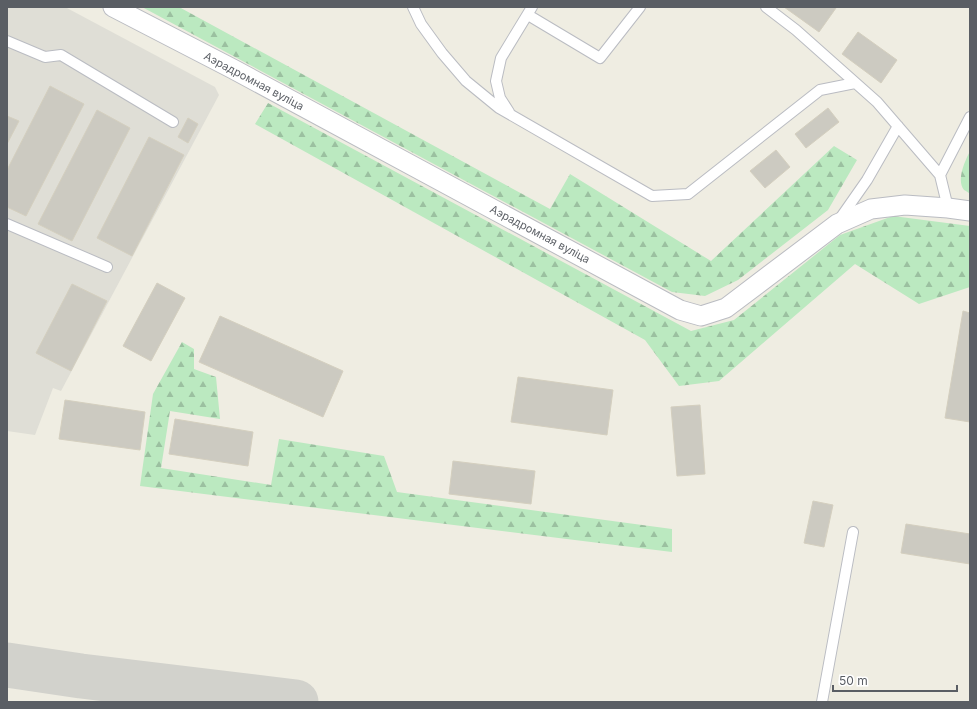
<svg xmlns="http://www.w3.org/2000/svg" width="977" height="709" viewBox="0 0 977 709" font-family="Inter,sans-serif">
	<defs>
		<pattern id="forest-firs" width="22" height="20" patternUnits="userSpaceOnUse"><rect width="22" height="20" fill="#bbe9c0"/><path d="M5 1l3.5 6h-7zM16 11l3.5 6h-7z" fill="#9bc0a0"/></pattern>
	</defs>
	<rect width="100%" height="100%" fill="#efede2"/>
	<path fill="#dfded6" d="M7,7h58l150,80 4,8 -158,296 -8,-3 -18,47 -28,-4z"/>
	<path fill="url(#forest-firs)" d="M142,7h37l371,202 20,-35 141,87 123,-115 23,14 -29,50 -90,70 -33,16 -33,-4z
		M268,103l423,228 43,-11 106,-85 53,-19 77,10v61l-51,17 -64,-40 -136,117 -40,5 -34,-46 -390,-216z
		M970,151v43c-2,-2 -4,-3 -6,-4 -8,-10 1,-29 6,-39z
		M182,342l12,7v20l22,8 4,42 -50,-8 -9,57 110,17 8,-46 105,17 13,36 275,37v23l-532,-66 13,-92z"/>
	<g fill="none" stroke-linecap="round" stroke-linejoin="round">
		<path stroke="#d2d2cc" stroke-width="45" d="M7,665l74,11 215,26"/>
	</g>
	<path fill="#cccac1" stroke="#d4cfbf" d="M784,7h51l1,1 -17,24z
		M858,32l39,28 -16,23 -39,-29z
		M50,86l34,18 -58,112 -19,-9v-37z
		M828,108l11,14 -33,26 -11,-14z
		M97,110l33,18 -58,113 -34,-17z
		M7,116l12,5 -12,23z
		M188,118l10,6 -10,19 -10,-6z
		M149,137l35,18 -52,101 -35,-18z
		M776,150l14,17 -25,21 -15,-17z
		M157,283l28,15 -34,63 -28,-15z
		M72,284l35,17 -36,70 -35,-18z
		M963,311l7,2v109l-25,-4z
		M220,316l123,55 -20,46 -124,-55z
		M518,377l95,13 -6,45 -96,-13z
		M65,400l80,12 -5,38 -81,-11z
		M700,405l5,69 -28,2 -6,-69z
		M175,419l78,13 -5,34 -79,-12z
		M453,461l82,10 -4,33 -82,-10z
		M813,501l20,4 -9,42 -20,-4z
		M906,524l64,10v30l-69,-11z"/>
	<g fill="none" stroke-linecap="round" stroke-linejoin="round">
		<defs>
			<path id="lane" d="M413,7l8,17 21,29 24,28 33,27 153,88 36,-2 132,-104 35,-7
				M766,7l30,23 81,72 63,73 8,33
				M528,15l72,43 40,-51
				M7,41l38,16 16,-2 112,67
				M509,112l-9,-14 -4,-17 5,-23 31,-51
				M940,175l30,-58
				M839,220l28,-40 31,-54
				M7,224l100,43
				M822,702l31,-170"/>
			<path id="street" d="M113,7l120,62 447,241 21,6 25,-8 111,-84 34,-15 34,-4 43,3 22,3"/>
		</defs>
		<use href="#lane" stroke="#babcc2" stroke-width="12"/>
		<use href="#street" stroke="#babcc2" stroke-width="21"/>
		<use href="#lane" stroke="#fff" stroke-width="10"/>
		<use href="#street" stroke="#fff" stroke-width="19"/>
	</g>
	<g text-anchor="middle" dominant-baseline="central" stroke-width="3" stroke-linejoin="round" paint-order="stroke">
		<g font-size="11" fill="#5a5e64" stroke="#fff">
			<text transform="translate(254 81) rotate(28)">Аэрадромная вуліца</text>
			<text transform="translate(540 234) rotate(28)">Аэрадромная вуліца</text>
		</g>
	</g>
	<rect width="977" height="709" fill="none" stroke="#5a5e64" stroke-width="16"/>
	<path d="M833 685v6h124v-6" fill="none" stroke="#5a5e64" stroke-width="2"/>
	<text x="839" y="685" font-size="12" fill="#5a5e64" stroke="#ffffff" stroke-width="3" paint-order="stroke">50 m</text>
</svg>
